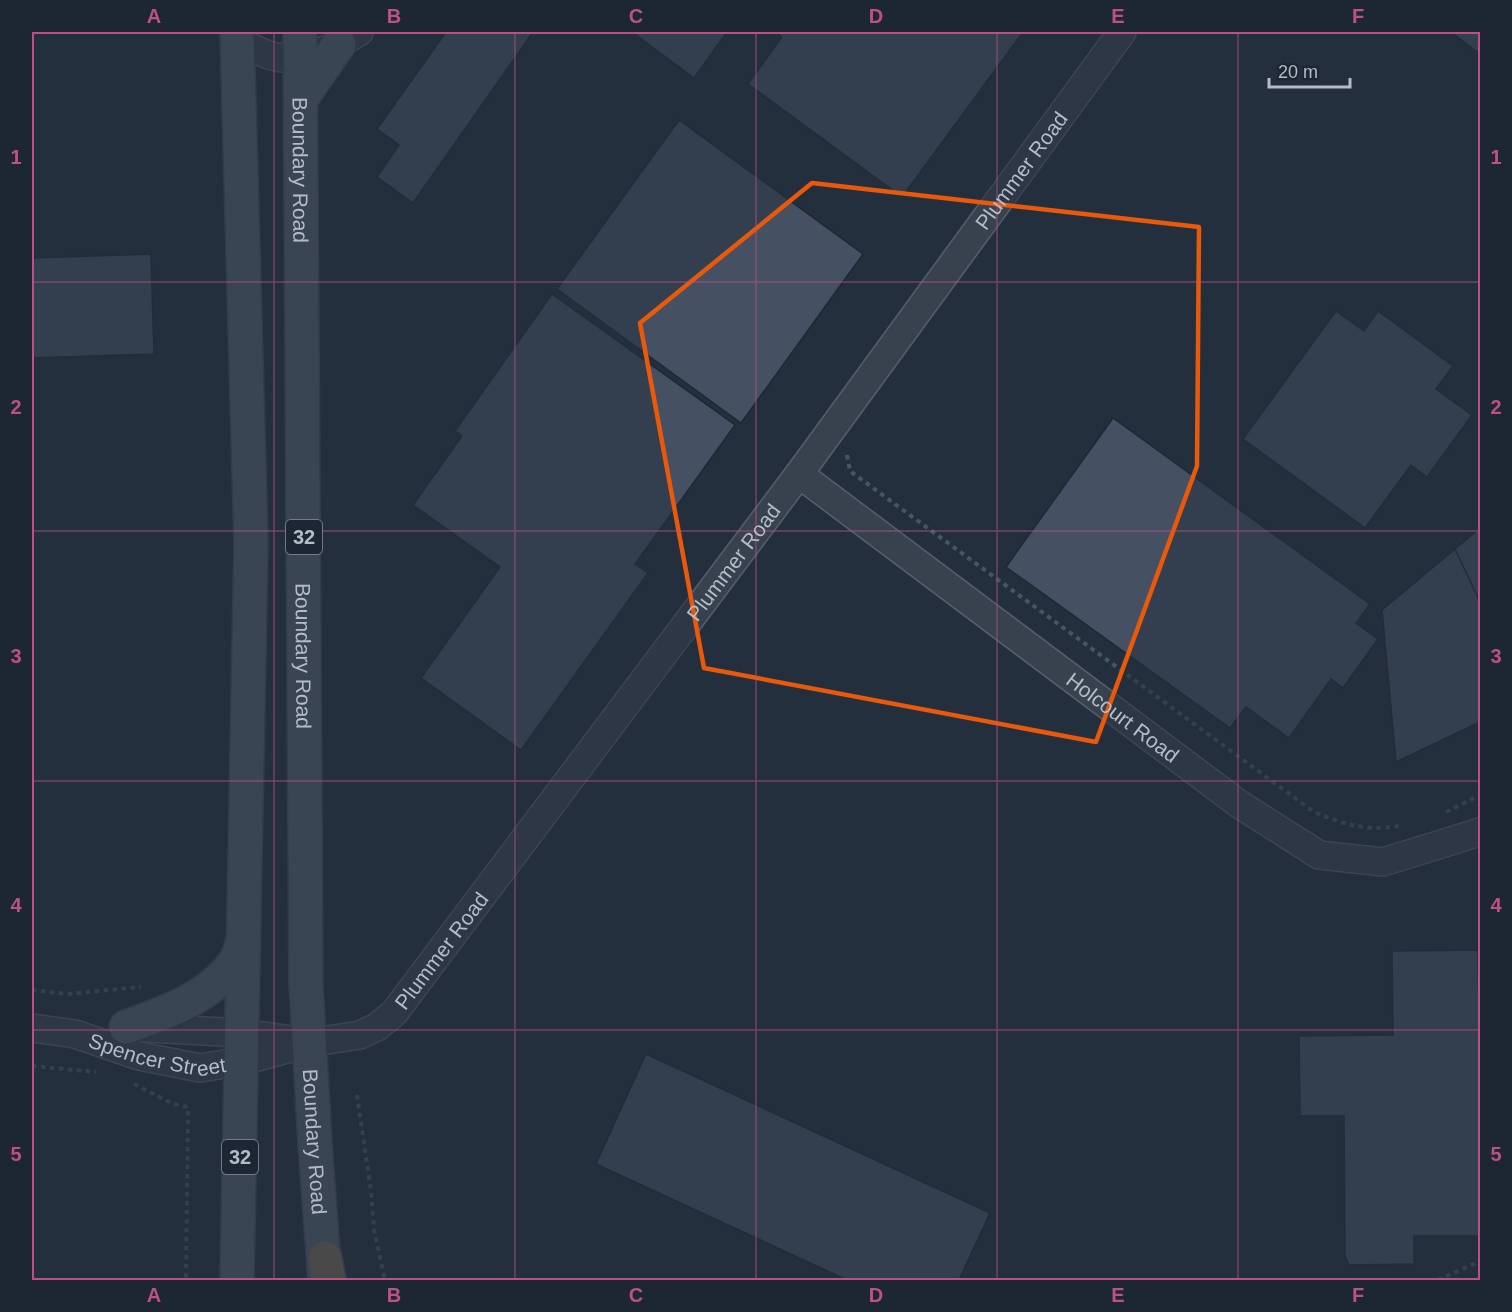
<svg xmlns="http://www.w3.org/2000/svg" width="1512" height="1312" viewBox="0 0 1512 1312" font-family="Helvetica,sans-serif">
	<rect width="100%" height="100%" fill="#242f3e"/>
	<path fill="#455162" stroke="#1f2835" stroke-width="1.5" d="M446,32h87l-120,171 -36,-26 22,-32 -22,-16z
		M632,32h95l-33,46z
		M775,32h248l-121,165 -154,-113 34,-47z
		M1451,32h29v22z
		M679,120l184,134 -122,169 -184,-134z
		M151,254l3,100 -122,4v-100z
		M552,294l183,131 -100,139 13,9 -127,177 -100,-72 79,-111 -87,-62 49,-69 -7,-5z
		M1336,311l28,20 14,-20 75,55 -17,23 36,26 -45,62 -16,-12 -46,63 -122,-89z
		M1113,418l257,186 -14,19 22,16 -35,49 -12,-9 -42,59 -43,-31 -16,21 -224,-161z
		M1480,528v74l-25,-53z
		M1455,549l25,53v120l-84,40 -14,-152z
		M1478,950l2,111v175h-66v28l-65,1 -4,-9 -1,-140h-44l-1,-80 94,-1 -1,-84z
		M646,1054l344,159 -31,67h-112l-251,-116z"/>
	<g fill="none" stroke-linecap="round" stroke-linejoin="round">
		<defs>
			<g id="minor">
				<path d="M238,41c12,5 25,14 38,16 30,6 58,-10 83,-25"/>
				<path id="s1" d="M799,474l440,330 80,51 64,7 97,-30"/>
				<path d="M128,1027l115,6 56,8"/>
				<path id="s2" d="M32,1028l43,6 64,22 61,12 43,-7 66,-18 51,-8 17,-8 17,-14 405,-539 323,-442"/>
			</g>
			<g id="major">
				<path d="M237,32l14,511 -14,737"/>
				<path id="s3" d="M300,32l6,953 9,159 10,136"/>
				<path d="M301,99l38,-55"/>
				<path d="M126,1027c39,-14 83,-29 108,-64 5,-6 6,-15 9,-22"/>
			</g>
			<path id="highway" d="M325,1258l4,22"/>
		</defs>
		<use href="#minor" stroke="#565f6c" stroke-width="30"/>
		<use href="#major" stroke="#414a57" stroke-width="36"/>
		<use href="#highway" stroke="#434c59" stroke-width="36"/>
		<path stroke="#44595c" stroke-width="4" stroke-dasharray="4.5 4.5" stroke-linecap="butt" d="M847,455l3,16 464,341c32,13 50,19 85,14
			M1446,812l34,-17
			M32,990l35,4 74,-7
			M32,1066l64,6
			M134,1084l39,20 15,3 -2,173
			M357,1095l14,96 3,39 11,50
			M1438,1280l42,-19"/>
		<use href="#minor" stroke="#38414e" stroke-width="27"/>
		<use href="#major" stroke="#56606e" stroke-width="33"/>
		<use href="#highway" stroke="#746855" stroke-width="33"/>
	</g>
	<path d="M0 0H1512V1312H0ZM812,183l387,44 -2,239 -101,276 -392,-74 -64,-345z" fill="#242f3e" fill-opacity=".55" fill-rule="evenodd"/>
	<path fill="none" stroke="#e8590c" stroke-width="4.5" stroke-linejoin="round" d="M812,183l387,44 -2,239 -101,276 -392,-74 -64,-345z"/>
	<path fill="none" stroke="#bd5182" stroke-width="1.5" stroke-opacity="0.55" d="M274,32v1248M515,32v1248M756,32v1248M997,32v1248M1238,32v1248M32,282h1448M32,531h1448M32,781h1448M32,1030h1448"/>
	<g text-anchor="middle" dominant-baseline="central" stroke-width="4.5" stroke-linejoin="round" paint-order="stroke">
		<g fill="#1d2633" stroke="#878f9c" stroke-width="1.5">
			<rect x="286" y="520" width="36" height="34" rx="4.5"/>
			<rect x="222" y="1140" width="36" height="34" rx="4.5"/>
		</g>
		<g font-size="20" font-weight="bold" fill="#b4bcc9">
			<text x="304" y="537">32</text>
			<text x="240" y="1157">32</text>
		</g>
		<g font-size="21" fill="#b4bcc9" stroke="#1d2633">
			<text stroke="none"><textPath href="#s3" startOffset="138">Boundary Road</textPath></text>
			<text stroke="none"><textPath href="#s2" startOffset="1428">Plummer Road</textPath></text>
			<text stroke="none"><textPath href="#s2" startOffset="942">Plummer Road</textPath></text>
			<text stroke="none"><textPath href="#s3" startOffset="624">Boundary Road</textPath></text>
			<text stroke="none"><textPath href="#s1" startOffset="405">Holcourt Road</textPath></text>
			<text stroke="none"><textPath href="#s2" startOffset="456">Plummer Road</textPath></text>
			<text stroke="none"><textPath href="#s2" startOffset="129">Spencer Street</textPath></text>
			<text stroke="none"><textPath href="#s3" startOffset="1110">Boundary Road</textPath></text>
		</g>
	</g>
	<rect width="1512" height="1312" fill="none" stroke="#1d2633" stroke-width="66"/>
	<path d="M1269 78v9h81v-9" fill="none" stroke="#b4bcc9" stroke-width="3"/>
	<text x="1278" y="78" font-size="18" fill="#b4bcc9" stroke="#1d2633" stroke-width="4.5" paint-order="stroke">20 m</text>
	<rect x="33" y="33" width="1446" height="1246" fill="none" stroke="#bd5182" stroke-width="2"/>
	<g font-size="20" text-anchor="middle" font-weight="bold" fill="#bd5182">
		<text x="154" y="23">A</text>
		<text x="394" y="23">B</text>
		<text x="636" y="23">C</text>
		<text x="876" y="23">D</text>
		<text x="1118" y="23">E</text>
		<text x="1358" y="23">F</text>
		<text x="16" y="164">1</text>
		<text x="1496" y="164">1</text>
		<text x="16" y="414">2</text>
		<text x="1496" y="414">2</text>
		<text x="16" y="663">3</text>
		<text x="1496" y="663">3</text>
		<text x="16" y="912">4</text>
		<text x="1496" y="912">4</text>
		<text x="16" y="1161">5</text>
		<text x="1496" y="1161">5</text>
		<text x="154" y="1302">A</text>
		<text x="394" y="1302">B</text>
		<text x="636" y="1302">C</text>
		<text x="876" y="1302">D</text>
		<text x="1118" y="1302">E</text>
		<text x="1358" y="1302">F</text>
	</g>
</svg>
